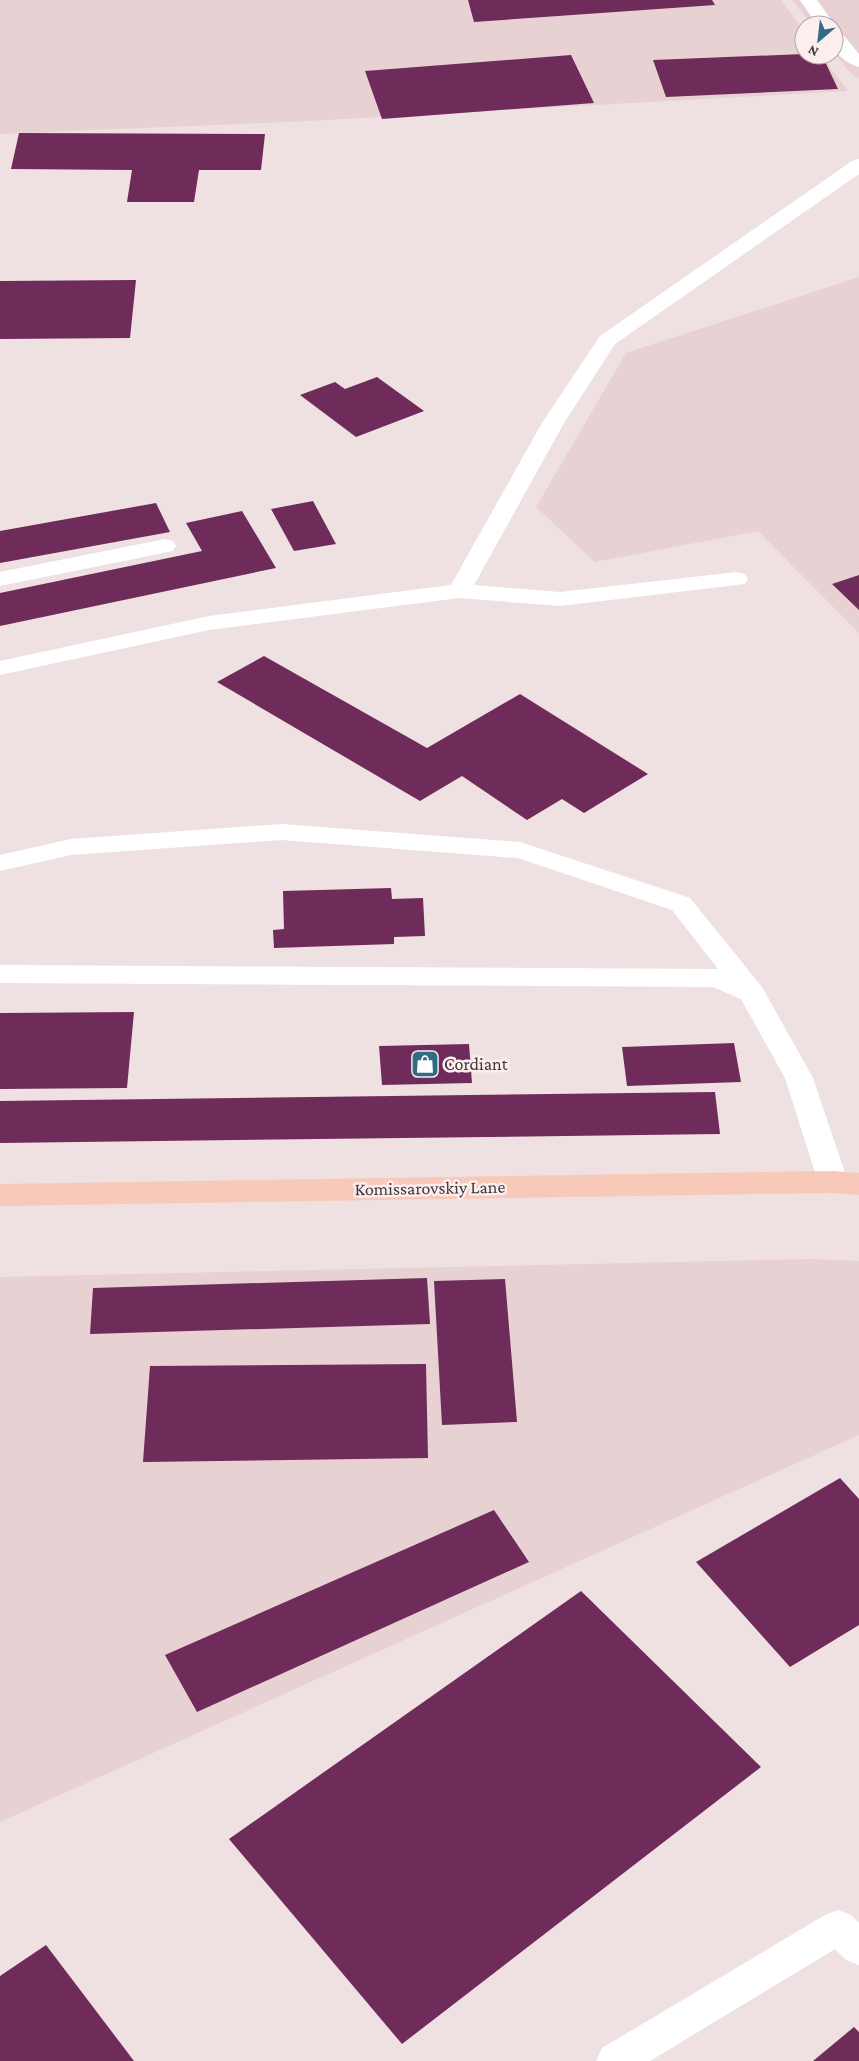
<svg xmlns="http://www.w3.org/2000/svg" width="859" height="2061" viewBox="0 0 859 2061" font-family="'Crimson Pro',serif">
	<rect width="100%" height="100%" fill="#efe1e2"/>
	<path fill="#e7d1d3" d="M0,0h781l23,31v24h17l27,36 -559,31 -289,12z
		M792,0h67v78l-6,-2 -19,-23v-28h-22z
		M859,277v356l-101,-102 -163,31 -59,-55 90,-154z
		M810,1259l49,2v174l-859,387v-545z"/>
	<path fill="#6f2b59" d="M468,0h244l3,5 -241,17z
		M804,54l18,1 16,34 -172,8 -13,-37z
		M571,55l23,48 -212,16 -17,-48z
		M19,133l246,1 -4,36h-62l-5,32h-67l5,-32 -121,-1z
		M136,280l-6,58 -130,1v-58z
		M377,377l47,34 -68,26 -56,-42 35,-13 10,7z
		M313,501l23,43 -42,7 -23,-42z
		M156,503l14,29 -170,31v-32z
		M242,511l34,57 -276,58v-33l202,-42 -16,-28z
		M859,575v35l-27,-26z
		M264,656l163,92 93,-54 128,80 -64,39 -22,-14 -35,21 -65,-44 -42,25 -203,-119z
		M391,888l1,11 31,-1 2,38 -31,1v7l-120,4 -1,-18 11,-1 -1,-38z
		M134,1012l-7,76 -127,1v-76z
		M734,1043l7,39 -114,4 -5,-39z
		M469,1044l3,39 -90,2 -3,-39z
		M715,1092l5,42 -720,9v-42z
		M427,1278l3,46 -340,10 3,-46z
		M505,1279l12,143 -75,3 -8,-144z
		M426,1364l2,94 -285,4 7,-96z
		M840,1478l19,21v126l-69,42 -94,-105z
		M494,1510l35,52 -332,150 -32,-57z
		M581,1591l180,176 -359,277 -173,-205z
		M46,1945l88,116h-134v-85z
		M854,2027l5,5v29h-46z"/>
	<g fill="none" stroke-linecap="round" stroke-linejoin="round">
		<path fill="#fff" fill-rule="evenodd" d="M800,0h17l18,25 -1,1 -17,-1z
			M834,30l6,1 19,23v13c-9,-2 -22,-11 -25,-20 -1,-5 0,-12 0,-17z
			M859,159v15l-244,170 -51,79 -90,162 86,7 177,-20 8,2 3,5 -3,5 -185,22 -101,-8 -250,32 -209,45v-14l209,-45 242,-31 91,-162 58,-87 252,-175z
			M165,539l8,2 3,5 -3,5 -173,35v-14z
			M282,824l238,18 170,56 72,89 51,91 35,104 -5,8 -10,3 -10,-3 -5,-8 -33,-104 -44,-79 -28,-12 -713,-4v-18l718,4 -46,-59 -154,-52 -236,-18 -211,15 -71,16v-16l71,-16z
			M838,1910l13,5 8,8v42l-13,-5 -11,-11 -185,112h-54l6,-13 223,-133z"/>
		<path fill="#f8c9b8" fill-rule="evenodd" d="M833,1171l26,2v22l-26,-2 -833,13v-22z"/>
	</g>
	<defs>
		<symbol id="shop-square" viewBox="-11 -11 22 22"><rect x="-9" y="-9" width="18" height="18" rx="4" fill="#306c83" stroke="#fceeef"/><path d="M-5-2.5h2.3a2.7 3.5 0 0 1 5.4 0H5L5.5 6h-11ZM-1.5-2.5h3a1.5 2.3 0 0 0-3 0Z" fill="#fff"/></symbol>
	</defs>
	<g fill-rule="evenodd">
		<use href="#shop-square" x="409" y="1048" width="32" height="32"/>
	</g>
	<g text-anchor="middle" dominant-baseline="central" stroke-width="5" stroke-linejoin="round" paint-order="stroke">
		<g font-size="18" fill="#3e3939" stroke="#fceeef" text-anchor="start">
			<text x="444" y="1064">Cordiant</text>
		</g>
		<g font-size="18" fill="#3e3939" stroke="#fceeef">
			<text transform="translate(430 1188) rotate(-1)">Komissarovskiy Lane</text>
		</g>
	</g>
	<g transform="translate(819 40) rotate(208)"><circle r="24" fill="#fceeef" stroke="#b0a6a6"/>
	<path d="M0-4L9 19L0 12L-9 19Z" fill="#306c83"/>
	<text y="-8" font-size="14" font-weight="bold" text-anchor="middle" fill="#3e3939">N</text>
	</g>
</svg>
